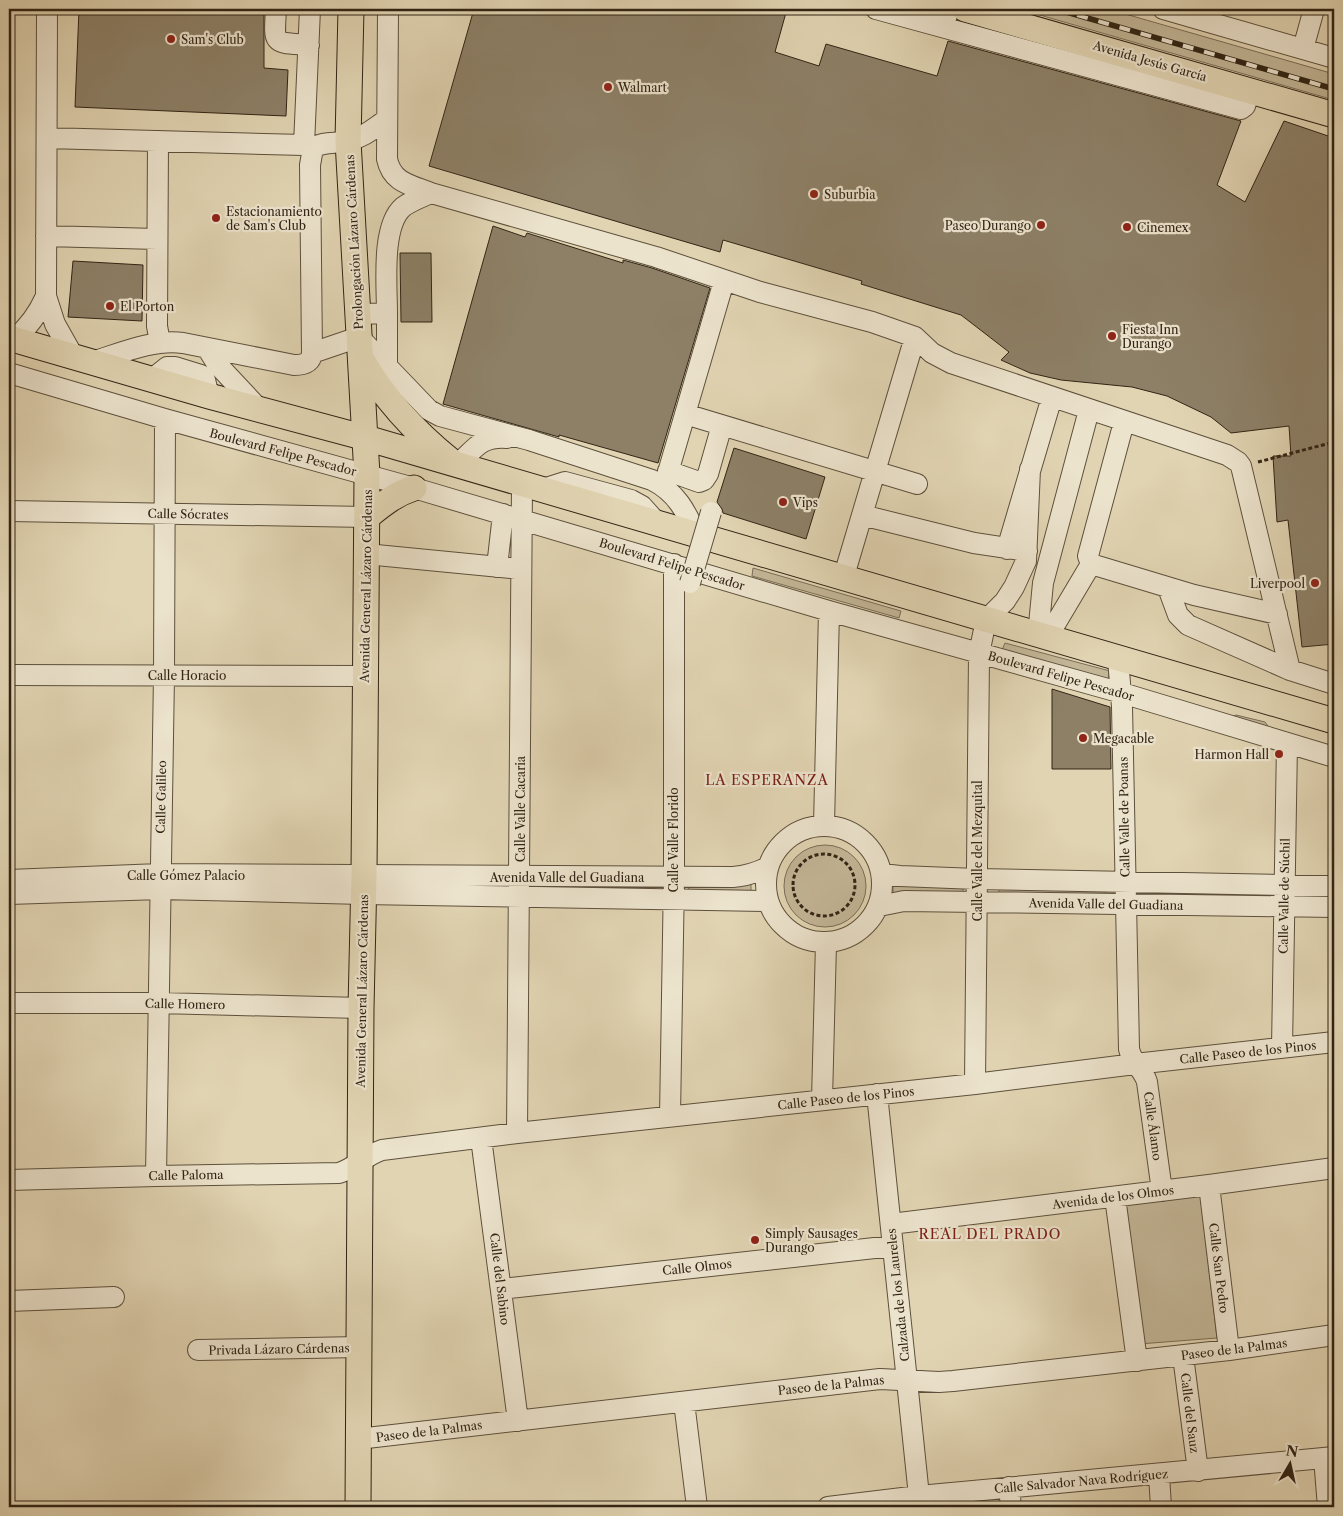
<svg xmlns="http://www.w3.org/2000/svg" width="1343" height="1516" viewBox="0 0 1343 1516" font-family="'Libre Caslon Text',serif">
	<rect width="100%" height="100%" fill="#e1d4b2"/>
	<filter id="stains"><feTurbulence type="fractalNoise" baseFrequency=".004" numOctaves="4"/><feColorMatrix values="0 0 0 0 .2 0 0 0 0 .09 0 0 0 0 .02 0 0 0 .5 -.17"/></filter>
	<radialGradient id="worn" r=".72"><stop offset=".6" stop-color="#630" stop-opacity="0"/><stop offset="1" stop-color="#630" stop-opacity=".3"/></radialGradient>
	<path fill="#c3b697" stroke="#7a6d56" d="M1019,9h89l226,65v26z
		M753,568l148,43 -2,7 -147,-42z
		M1005,643l105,28 -2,8 -106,-29z
		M1236,715l29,7 8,11 -49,-13z
		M784 886a41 41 0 1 1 82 0a41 41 0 1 1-82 0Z
		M751,881v10l-62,1 -1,-10z
		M542,883h112l1,9h-113z
		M893,883l70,3v9l-70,-2z
		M999,888l107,2v9l-107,-3z
		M1157,891h103v7l-103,2z
		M1200,1192l17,146 -78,6 -13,-143z"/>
	<path fill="#8d8067" stroke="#312415" d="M79,9h185v59l24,2 -2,46 -211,-9z
		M474,9h313l-12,43 44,14 7,-22 111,32 11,-35 293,80 -24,64 28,17 39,-81 50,17v506l-32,3 -14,-127 -11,2 -4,-66h18l-2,-30 -58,7 -20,-16 -44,-21 -35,-9 -71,-7 -31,-7 -29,-13 8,-8 -48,-37 -100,-31 1,-3 -139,-41 -3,12 -291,-86z
		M493,226l32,11 2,-4 96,30v-3l29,8 58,20 -52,175 -99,-28v2l-116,-33z
		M400,253h31l1,69h-31z
		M73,261l70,4 -1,56 -74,-4z
		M734,448l91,29 -19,62 -83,-26 -1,-4 -5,-7z
		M1052,689l58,18 1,62h-59z"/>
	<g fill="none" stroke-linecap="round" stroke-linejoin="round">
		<defs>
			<path id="minor" d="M47,9l-1,287 9,28 18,32
				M276,9c-2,37 -4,33 33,36
				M388,9l-1,150c5,24 24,26 44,34l225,64 104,35 112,30 43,15 17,16 19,10 276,92 11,7 3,4 49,204
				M876,9l365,100 4,-3 5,-16
				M1163,9l171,49
				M943,27l6,-18
				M1303,49l11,-40
				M47,138l257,7 6,-136
				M158,141l-1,185 3,17
				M46,236l111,3
				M387,313v55
				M359,314l28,-1c0,-28 -6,-87 16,-106 8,-6 19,-10 28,-14
				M14,339c15,-12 24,-25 32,-43
				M207,348l10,16 43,46
				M312,353l47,-16 70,73 11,6 89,24 123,40c24,12 34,31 45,56
				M92,362c29,-9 61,-23 91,-19l111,22c10,0 17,-2 18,-12l-2,-188 3,-17c10,-7 23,-4 35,-7 15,-3 26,-13 38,-21
				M9,373l156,46 249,69 415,123 293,82 212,64
				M152,379l15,-12h8l26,8 4,5 4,16
				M685,414l232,70
				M1124,422l-36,134 3,8 103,31 83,19
				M457,465c18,-16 23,-29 50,-27
				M668,471l31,11 5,-2 4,-6 14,-49
				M664,486l60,-205
				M540,490l25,-8 66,18 11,6 17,19
				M9,511l358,6
				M862,515l112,28 53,8
				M1007,549l45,-152
				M366,554l155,15
				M497,567l6,-53
				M843,579l72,-242
				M1168,588l10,27 10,10 102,45 44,14
				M1038,635l5,-52 46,-173
				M1047,638l44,-74
				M1118,659l4,48 7,342c3,15 14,19 18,33l15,109
				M9,675l356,1
				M824,825l5,-214
				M766 884a58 58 0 1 1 116 0a58 58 0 1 1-116 0Z
				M882,874l18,2 77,3 357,7
				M9,880l151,-6 573,3c13,-1 23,-4 35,-10
				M9,894l151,-5 203,5 405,7
				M879,906l25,-5 430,6
				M9,1003h150l202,5
				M1282,1048l5,-305
				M975,1084l4,-430 7,-34 19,-19 9,-14 12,-26 4,-92
				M877,1094l42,402
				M822,1100l4,-157
				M670,1116l4,-239v-313
				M517,1133l5,-648
				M481,1138l37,283
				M156,1176l8,-501 1,-256
				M9,1180l147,-4 183,-3c16,-5 27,-18 43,-23l135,-17 458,-49 160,-20 199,-22
				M1209,1185l20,165
				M1115,1197l22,164
				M891,1224l318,-39 125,-17
				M501,1289l392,-43
				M9,1301l105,-4
				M198,1350l161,-3
				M1183,1356l15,115
				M684,1402l13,105
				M358,1439l522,-60 59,3 14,-1 276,-31 105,-15
				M1324,1458l4,49
				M1159,1475l2,32
				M1009,1487l2,20
				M828,1507l91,-11 415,-39"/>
			<path id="major" d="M351,9l-3,132 19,334 -3,400 -3,133 -3,499
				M965,9l369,106
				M9,338l200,58 157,42 968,283
				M362,360c23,40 53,72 89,101
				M367,517c15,-12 28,-23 47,-29"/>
		</defs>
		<use href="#minor" stroke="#5d503c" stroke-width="22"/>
		<use href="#major" stroke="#312415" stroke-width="27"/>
		<path stroke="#312415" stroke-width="3" stroke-dasharray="4 2.5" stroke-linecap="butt" d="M1258,462l76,-20
			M793 885a31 31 0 1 1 62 0a31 31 0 1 1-62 0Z"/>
		<use href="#minor" stroke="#ece3cd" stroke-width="20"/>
		<use href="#major" stroke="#e1d4b2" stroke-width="25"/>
		<defs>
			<path id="rail" d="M1056,9l278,80"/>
		</defs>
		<use href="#rail" stroke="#312415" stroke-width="5.5"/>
		<use href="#rail" stroke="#ece3cd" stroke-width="4" stroke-dasharray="11" stroke-linecap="butt"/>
		<defs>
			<path id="minor-bridge" d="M690,583l21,-71"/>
		</defs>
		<use href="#minor-bridge" stroke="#5d503c" stroke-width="22" stroke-linecap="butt"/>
		<use href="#minor-bridge" stroke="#ece3cd" stroke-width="20"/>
	</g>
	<g fill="#8f2418" stroke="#ece3cd" stroke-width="2">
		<circle cx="171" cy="39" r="5"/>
		<circle cx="608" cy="87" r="5"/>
		<circle cx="814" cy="194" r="5"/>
		<circle cx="216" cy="218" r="5"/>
		<circle cx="1041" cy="225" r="5"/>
		<circle cx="1127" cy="227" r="5"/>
		<circle cx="110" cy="306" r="5"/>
		<circle cx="1112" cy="336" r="5"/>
		<circle cx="783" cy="502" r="5"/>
		<circle cx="1315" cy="583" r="5"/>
		<circle cx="1083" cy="738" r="5"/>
		<circle cx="1279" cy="754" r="5"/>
		<circle cx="755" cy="1240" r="5"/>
	</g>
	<g text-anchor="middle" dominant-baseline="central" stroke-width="4.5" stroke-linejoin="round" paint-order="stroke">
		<g font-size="12" fill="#312415" stroke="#ece3cd" text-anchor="start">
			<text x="181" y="39">Sam's Club</text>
			<text x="618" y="87">Walmart</text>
			<text x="824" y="194">Suburbia</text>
			<text x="226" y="211">Estacionamiento<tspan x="226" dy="14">de Sam's Club</tspan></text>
			<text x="1031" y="225" text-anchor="end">Paseo Durango</text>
			<text x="1137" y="227">Cinemex</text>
			<text x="120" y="306">El Porton</text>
			<text x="1122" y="329">Fiesta Inn<tspan x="1122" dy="14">Durango</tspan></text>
			<text x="793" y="502">Vips</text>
			<text x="1305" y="583" text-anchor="end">Liverpool</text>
			<text x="1093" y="738">Megacable</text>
			<text x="1269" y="754" text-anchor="end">Harmon Hall</text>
			<text x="765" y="1233">Simply Sausages<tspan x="765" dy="14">Durango</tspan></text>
		</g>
		<g font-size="12" fill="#312415" stroke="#ece3cd">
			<text transform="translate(1150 61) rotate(16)">Avenida Jesús García</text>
			<text transform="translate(354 242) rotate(-93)">Prolongación Lázaro Cárdenas</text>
			<text transform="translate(283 452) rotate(15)">Boulevard Felipe Pescador</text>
			<text transform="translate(188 514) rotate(1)">Calle Sócrates</text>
			<text transform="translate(672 564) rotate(17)">Boulevard Felipe Pescador</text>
			<text transform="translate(366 586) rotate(-89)">Avenida General Lázaro Cárdenas</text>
			<text x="187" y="675">Calle Horacio</text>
			<text transform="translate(1061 676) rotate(16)">Boulevard Felipe Pescador</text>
			<text transform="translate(161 797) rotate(-89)">Calle Galileo</text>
			<text transform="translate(520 809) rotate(-90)">Calle Valle Cacaria</text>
			<text transform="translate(1124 817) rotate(-91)">Calle Valle de Poanas</text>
			<text transform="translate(673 840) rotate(-90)">Calle Valle Florido</text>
			<text transform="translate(977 851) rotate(-90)">Calle Valle del Mezquital</text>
			<text x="186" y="875">Calle Gómez Palacio</text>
			<text x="567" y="877">Avenida Valle del Guadiana</text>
			<text transform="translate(1284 896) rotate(-89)">Calle Valle de Súchil</text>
			<text transform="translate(1106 904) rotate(1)">Avenida Valle del Guadiana</text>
			<text transform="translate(362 991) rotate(-89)">Avenida General Lázaro Cárdenas</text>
			<text transform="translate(185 1004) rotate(1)">Calle Homero</text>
			<text transform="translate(1248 1052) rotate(-6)">Calle Paseo de los Pinos</text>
			<text transform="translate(846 1098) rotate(-6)">Calle Paseo de los Pinos</text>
			<text transform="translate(1153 1126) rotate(82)">Calle Álamo</text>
			<text transform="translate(186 1175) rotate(-1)">Calle Paloma</text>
			<text transform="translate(1113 1197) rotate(-7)">Avenida de los Olmos</text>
			<text transform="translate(697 1267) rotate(-6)">Calle Olmos</text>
			<text transform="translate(1219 1268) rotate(83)">Calle San Pedro</text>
			<text transform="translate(500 1279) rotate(83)">Calle del Sabino</text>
			<text transform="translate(898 1295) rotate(-96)">Calzada de los Laureles</text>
			<text transform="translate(279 1349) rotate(-1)">Privada Lázaro Cárdenas</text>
			<text transform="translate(1234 1349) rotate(-7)">Paseo de la Palmas</text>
			<text transform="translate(831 1385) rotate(-6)">Paseo de la Palmas</text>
			<text transform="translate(1190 1413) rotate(83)">Calle del Sauz</text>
			<text transform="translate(429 1431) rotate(-7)">Paseo de la Palmas</text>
			<text transform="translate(1081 1481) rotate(-5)">Calle Salvador Nava Rodríguez</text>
		</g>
		<g font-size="14" letter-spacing="1" fill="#7a1f14" stroke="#ece3cd">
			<text x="767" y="780">LA ESPERANZA</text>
			<text x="990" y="1234">REAL DEL PRADO</text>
		</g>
	</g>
	<rect width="1343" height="1516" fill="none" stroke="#e1d4b2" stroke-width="30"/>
	<rect x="10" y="10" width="1323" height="1496" fill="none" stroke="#312415" stroke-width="2.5"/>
	<rect x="15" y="15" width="1313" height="1486" fill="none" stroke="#312415"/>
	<g transform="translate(1290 1464) rotate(9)" stroke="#ece3cd" stroke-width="4" paint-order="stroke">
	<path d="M0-4L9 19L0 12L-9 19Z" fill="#312415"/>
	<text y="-8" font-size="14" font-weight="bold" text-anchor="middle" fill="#312415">N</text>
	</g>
	<rect width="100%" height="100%" filter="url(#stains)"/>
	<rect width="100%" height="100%" fill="url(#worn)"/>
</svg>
